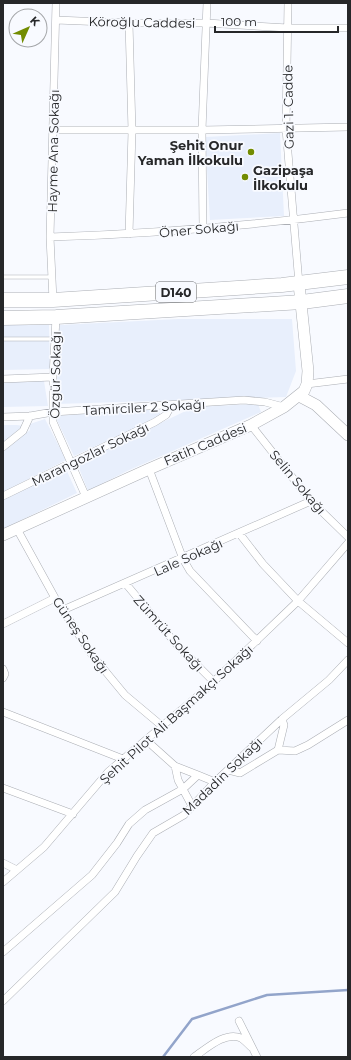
<svg xmlns="http://www.w3.org/2000/svg" width="351" height="1060" viewBox="0 0 351 1060" font-family="Montserrat,sans-serif">
	<rect width="100%" height="100%" fill="#f8faff"/>
	<path fill="#e8effc" d="M280,133l4,83 -74,4 -5,-83z
		M178,319h114l4,52 -10,26 -230,7v-61l4,-18z
		M3,325h46l1,44 -47,1z
		M44,381l4,25 -45,1v-25z
		M258,404l3,8 -134,59 -39,20 -11,-28 117,-56z
		M158,409l3,7 -87,40 -19,-40z
		M45,419l21,41 -63,32v-42l27,-20v-6z
		M3,425h14l7,1 -21,19z
		M65,467l12,26 -74,36v-31z"/>
	<g fill="none" stroke-linecap="round" stroke-linejoin="round">
		<path stroke="#92a4ca" stroke-width="2.5" d="M163,1057l29,-38 75,-24 81,-5"/>
		<defs>
			<path id="lane" d="M3,277h49
				M3,339h52"/>
			<path id="street" d="M288,3l-2,126 13,155
				M56,20l73,3h77l82,5h60
				M53,130h149l146,-3
				M203,229l-1,-99 5,-127
				M129,234l3,-103 -3,-108
				M50,237c100,-3 199,-11 298,-24
				M53,300l-3,-63 6,-234
				M56,317l-3,60v45l33,75
				M3,379l50,-2
				M307,384l41,-5
				M3,417l27,-1 23,-4 191,-12 21,2 19,5
				M251,425l60,76 37,36
				M3,447l20,-16 7,-15
				M149,469l34,90 7,12 67,70
				M3,496l152,-74 11,-7 5,-9
				M17,529l38,69 37,57 33,40 37,31
				M239,533l24,31 35,37 50,42
				M126,584l51,61 37,37
				M63,610l248,-109
				M3,624l52,-26
				M3,669l2,5 -2,4
				M3,712l120,47
				M146,740l29,26 23,9
				M278,750l6,-25 -2,-6
				M175,766l3,14 14,26
				M228,770l12,3 38,-23 17,1 13,-6 40,-25
				M3,788l70,26
				M3,863l14,7
				M3,882l41,-35 64,-75 98,-83 92,-88 50,-58
				M3,952l89,-77 25,-32 12,-19 16,-14 38,-21 15,-14 17,7
				M3,1001l112,-109 22,-36 16,-23 31,-18 31,-33 67,-63 47,-39 19,-20
				M239,1021l18,36
				M194,1057c12,-8 31,-26 47,-19 3,2 7,6 10,9"/>
			<path id="secondary" d="M299,396l17,9 32,30
				M3,535l146,-66 102,-44 33,-18 20,-16 3,-7 1,-13 -9,-87"/>
			<path id="highway" d="M3,300h50l229,-15 66,-8
				M3,318l53,-1 246,-15 46,-6"/>
		</defs>
		<use href="#lane" stroke="#abaeb4" stroke-width="4.5"/>
		<use href="#street" stroke="#abaeb4" stroke-width="8"/>
		<use href="#secondary" stroke="#abaeb4" stroke-width="12"/>
		<use href="#highway" stroke="#abaeb4" stroke-width="15"/>
		<use href="#lane" stroke="#fff" stroke-width="3.5"/>
		<use href="#street" stroke="#fff" stroke-width="7"/>
		<use href="#secondary" stroke="#fff" stroke-width="11"/>
		<use href="#highway" stroke="#fff" stroke-width="14"/>
	</g>
	<g fill="#728c01" stroke="#f8faff" stroke-width="1.5">
		<circle cx="251" cy="152" r="4"/>
		<circle cx="245" cy="177" r="4"/>
	</g>
	<g text-anchor="middle" dominant-baseline="central" stroke-width="3.5" stroke-linejoin="round" paint-order="stroke">
		<rect fill="#f8faff" stroke="#656669" stroke-width="1" x="156" y="282" width="40" height="20" rx="3"/>
		<g font-size="12" font-weight="bold" fill="#262729">
			<text x="176" y="292">D140</text>
		</g>
		<g font-size="13" fill="#262729" stroke="#f8faff">
			<text transform="translate(142 22) rotate(1)">Köroğlu Caddesi</text>
			<text transform="translate(288 107) rotate(-91)">Gazi 1. Cadde</text>
			<text transform="translate(53 151) rotate(-89)">Hayme Ana Sokağı</text>
			<text transform="translate(199 229) rotate(-5)">Öner Sokağı</text>
			<text transform="translate(55 375) rotate(-89)">Özgür Sokağı</text>
			<text transform="translate(144 407) rotate(-3)">Tamirciler 2 Sokağı</text>
			<text transform="translate(205 444) rotate(-23)">Fatih Caddesi</text>
			<text transform="translate(90 454) rotate(-26)">Marangozlar Sokağı</text>
			<text transform="translate(298 482) rotate(50)">Selin Sokağı</text>
			<text transform="translate(188 557) rotate(-24)">Lale Sokağı</text>
			<text transform="translate(169 633) rotate(48)">Zümrüt Sokağı</text>
			<text transform="translate(81 635) rotate(56)">Güneş Sokağı</text>
			<text transform="translate(176 714) rotate(-42)">Şehit Pilot Ali Başmakçı Sokağı</text>
			<text transform="translate(222 776) rotate(-44)">Madadin Sokağı</text>
		</g>
		<g font-size="13" font-weight="bold" fill="#262729" stroke="#f8faff" text-anchor="end">
			<text x="243" y="145">Şehit Onur<tspan x="243" dy="15">Yaman İlkokulu</tspan></text>
			<text x="253" y="170" text-anchor="start">Gazipaşa<tspan x="253" dy="15">İlkokulu</tspan></text>
		</g>
	</g>
	<rect width="351" height="1060" fill="none" stroke="#262729" stroke-width="8"/>
	<g transform="translate(28 28) rotate(45)"><circle r="19" fill="#f8faff" stroke="#a4a6a9"/>
	<path d="M0-3L7 15L0 10L-7 15Z" fill="#728c01"/>
	<text y="-6" font-size="11" font-weight="bold" text-anchor="middle" fill="#262729">K</text>
	</g>
	<path d="M215 26v6h123v-6" fill="none" stroke="#262729" stroke-width="2"/>
	<text x="221" y="26" font-size="12" fill="#262729" stroke="#f8faff" stroke-width="3" paint-order="stroke">100 m</text>
</svg>
